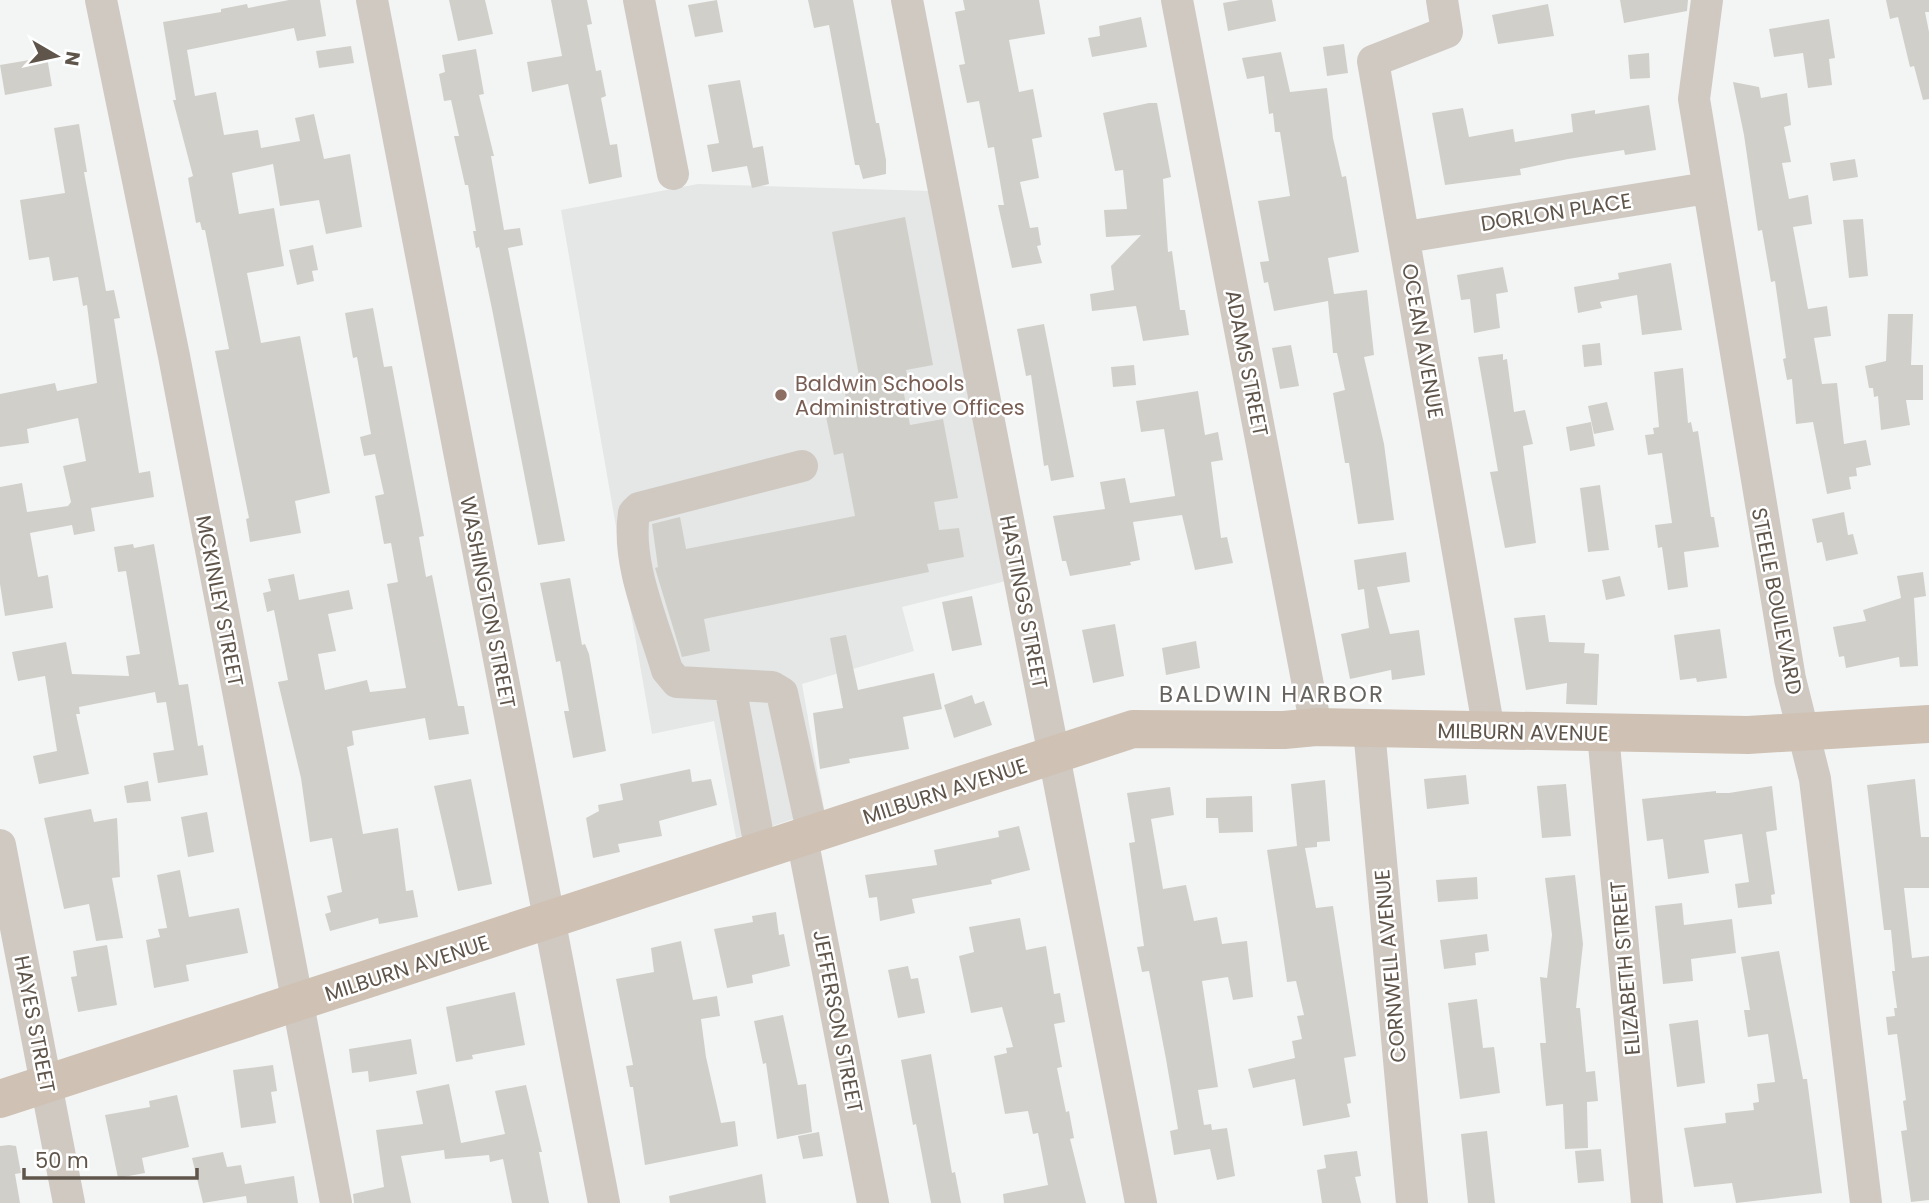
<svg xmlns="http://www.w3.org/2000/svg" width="1929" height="1203" viewBox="0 0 1929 1203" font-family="Poppins,sans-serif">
	<rect width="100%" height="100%" fill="#f3f5f5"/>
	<path fill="#e4e7e6" d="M698,184l233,7 75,390 -104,26 12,44 -112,33 22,125 -88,29 -22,-117 -62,13 -91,-524z"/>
	<path fill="#d1cfca" d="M289,0h31l6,36 -29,5 -3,-13 -107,22 8,46 21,-4 8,43 34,-5 3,18 39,-7 -5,-23 19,-4 10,45 26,-5 12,73 -36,7 -7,-34 -39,6 -7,-42 -41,9 7,41 35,-6 10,58 -37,7 14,70 39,-7 30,157 -35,8 6,32 -51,9 -4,-23 3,-1 -34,-167 14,-2 -24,-119h-3l-2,-8 -4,1 -8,-45 5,-2 -20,-76h3l-13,-78 58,-10v-3l26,-5 1,4z
		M449,0h36l8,34 -35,7z
		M551,0h36l5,24 -5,1 9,46 5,-1 5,26 -5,2 9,47 7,-1 5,33 -33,7 -21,-100 -36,8 -5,-30 35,-6z
		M717,0l6,32 -28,5 -7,-32z
		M808,0h45l23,123h3l7,37v14l-23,5 -4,-14h-4l-26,-140 -15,3z
		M963,0h76l6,34 -36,6 10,52 14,-3 9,48 -10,2 7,39 -19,4 10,46 8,-1 3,18 -4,1 5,17 -30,5 -14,-63h6l-10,-58 -6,1 -9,-47 -12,2 -8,-38 6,-1 -10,-52 10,-2z
		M1240,0h32l4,21 -48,10 -5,-28z
		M1620,0h68l-1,11 -63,12z
		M1886,0h43v12h-4l4,20v67l-6,1 -9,-34 -4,1 -12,-50 -8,2z
		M1548,4l6,32 -56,8 -6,-29z
		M1141,17l6,30 -55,10 -4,-19 12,-2 -1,-10z
		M1829,19l6,39 -6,1 3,26 -24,3 -5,-35 -29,4 -5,-28z
		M1344,44l4,29 -21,3 -4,-29z
		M351,46l3,17 -35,5 -3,-17z
		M476,49l8,45 -5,1 15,61h-3l13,74 16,-2 3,17 -15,3 57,293 -27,4 -46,-236 -13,-62 -3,1 -3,-17h3l-8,-46h-3l-11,-49h5l-8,-36 -7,1 -5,-27 6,-2 -3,-17z
		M1281,52l9,40 37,-4 6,50 9,39 4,-1 13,76 -31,6 6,36 33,-4 7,65 -10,2 20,87 10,76 -36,4 -9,-61h-4l-12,-70 12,-3 -8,-37h-4l-5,-52 -54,10 -6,-29 -4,1 -4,-21 9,-1 -11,-60 32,-5 -10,-64h-5l-2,-19 -4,1 -5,-38 -17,3 -5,-21z
		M1649,53l1,25 -20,1 -2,-24z
		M47,57l5,29 -47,9 -5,-30z
		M740,80l13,68 10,-2 6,38 -17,4 -5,-22 -35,6 -5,-27 12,-2 -11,-58z
		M1733,82l26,5 2,11 26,-5 4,32 -7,2 7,35 -9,1 7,36 19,-4 4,29 -19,3 15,82 19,-3 4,30 -17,2 8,46 15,-1 7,61 22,-4 5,25 -15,3 1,8 -8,1 2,12 -24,5 -14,-72 -17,2 -4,-45 -5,1 -4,-21 3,-1 -11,-77 -4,1 -9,-52 -4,1 -14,-96z
		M1149,103h8l14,74 -8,2 5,73 4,-1 8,59h5l4,25 -46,6 -7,-35 -44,5 -2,-17 24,-4 -3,-24 30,-31 -35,2 -2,-27 23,-1 -4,-39 -8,1 -12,-58z
		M1649,105l7,45 -31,5 -1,-5 -56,9 -48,10 1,6 -76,10 -13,-72 31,-5 6,29 44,-8 2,13 58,-10 -2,-18 24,-4v4z
		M79,124l8,48h-3l22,119 8,-1 6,28 -6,1 25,154 11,-2 4,26 -63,11 4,23 -21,4 -2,-10 -42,8 8,44 10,-2 5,33 -48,8 -5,-32v-97l22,-4 5,29 41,-6 3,-4 -8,-36 23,-5 -8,-43 -51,11 2,14 -29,4v-53l55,-11 2,8 40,-8 -10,-78 -4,1 -5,-29 -25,4 -4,-24 -20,3 -9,-60 45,-7 -11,-65z
		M1855,159l3,18 -25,4 -3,-18z
		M905,217l28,148 -27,5 3,13 -7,1 8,41 33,-6 15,79 -24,4 5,28 20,-2 5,29 -37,7 2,8 -225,47 6,32 -28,6 -27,-89 3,-1 -6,-43 28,-7 6,32 169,-33 -12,-63 -9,2 -10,-48 23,-4 -4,-19 17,-3 -28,-149z
		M1863,219l5,57 -19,2 -6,-58z
		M313,245l5,25 -6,1 2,10 -17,4 -8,-35z
		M1671,263l11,67 -40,5 -5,-40 -37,7 2,6 -24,5 -4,-26 45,-8 -1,-6z
		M1503,267l5,25 -12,2 4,34 -26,5 -4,-34 -9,1 -4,-25z
		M373,308l11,59 8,-1 32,170 -5,1 7,40 6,-2 26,131h6l5,28 -40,6 -4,-22 -73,13 2,14 -7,2 16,87 35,-6 8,63 7,-1 5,27 -39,7 -1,-6 -48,13 -5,-17 6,-2 -4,-16 15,-4 -10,-54 -22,4 -9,-64 -23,-96 10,-2 -14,-70 -7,2 -4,-19 8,-2 -3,-12 26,-5 5,26 50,-10 4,19 -25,5 8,37 -18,3 7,36 42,-10 3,12 36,-4 -19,-104 11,-2 -7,-39 -7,1 -9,-48 9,-2 -9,-40 -11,2 -4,-19 11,-3 -14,-77 -4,1 -8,-45z
		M1888,314h25l-2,51h12v35h-17l4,25 -29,5 -3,-34 -4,1 -1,-9h-4l-4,-22 21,-5z
		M1044,324l30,153 -23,4 -3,-16 -4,1 -13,-91 -5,1 -9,-47z
		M1600,343l2,22 -18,2 -2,-22z
		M1291,345l8,41 -19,3 -8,-41z
		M1503,354v6l4,-1 7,53 11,-2 8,34 -10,2 13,97 -31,5 -15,-76 8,-1 -20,-114z
		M1134,365l2,20 -23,2 -2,-20z
		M1683,368l5,55 3,-1 2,10 5,-1 13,86h3l5,30 -35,5 4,35 -20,3 -6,-43 -4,1 -3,-23 17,-2 -10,-70 -14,2 -3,-20 9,-1 -1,-6 6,-1 -5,-55z
		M1198,391l7,44 13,-3 5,28 -12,2 10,76 6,-1 6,26 -38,7 -13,-55 -49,7 7,38 -10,2 1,3 -61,11 -4,-15h-4l-9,-45 52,-7 -5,-27 25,-4 5,25 45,-7 -11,-67 -23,3 -5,-31z
		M1607,402l7,28 -20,4 -6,-28z
		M1591,422l4,24 -25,5 -4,-24z
		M1600,485l9,65 -21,2 -8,-64z
		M1844,512l4,23 5,-1 5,20 -32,7 -4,-19 -5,1 -5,-24z
		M133,544l1,4 20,-4 25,141 9,-1 10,62 5,-1 5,30 -50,8 -5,-30 21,-3 -8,-48 -9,1 -2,-11 -76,15 1,7h-4l13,60 -50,10 -6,-28 24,-5 -12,-75 -27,5 -6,-29 54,-10 6,32 57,2 -3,-20 14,-2 -14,-83 -8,1 -4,-25z
		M1406,552l4,30 -33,5 13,47 29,-4 6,45 -33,5 -1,-10 -41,9 -9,-45 28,-6 -5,-39 -6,1 -4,-30z
		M1923,572l3,24 -12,2 4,68 -18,1 -1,-10 -53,11 -2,-12 -5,1 -6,-30 33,-6 -3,-11 38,-12 -4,-22z
		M1620,576l5,20 -19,4 -4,-20z
		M570,578l12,67 3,-1 4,10 17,97 -33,7 -9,-47h5l-9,-50 -4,1 -16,-79z
		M972,596l10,49 -30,6 -10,-49z
		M1545,615l4,27 36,1 -1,10 15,1 -2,51 -31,-1 1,-21 -41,7 -12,-72z
		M1115,624l9,52 -31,7 -11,-53z
		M1720,629l7,49 -30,4 -1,-4 -16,2 -6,-45z
		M846,635l12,55 76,-17 8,36 -39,8 6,32 -60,10 1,4 -30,6 -7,-56 30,-5 -13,-70z
		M1196,641l4,27 -34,7 -4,-27z
		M972,695l3,9 9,-3 8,24 -38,13 -10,-33z
		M690,769l2,13 19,-3 6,26 -58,16 3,15 -44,8 2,8 -27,6 -7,-40 13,-7 -1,-6 25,-5 -3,-16z
		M1466,775l3,29 -42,5 -3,-30z
		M471,779l21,105 -34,7 -24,-105z
		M1915,779l6,58h8v51h-25l8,70 17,-2v244l-18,2 -10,-71 6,-1 -4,-29 3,-1 -9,-66 -9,1 -2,-18 9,-1 -1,-8h3l-5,-37h3l-4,-41h-7l-17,-145z
		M1325,780l5,61 -13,1v5l-12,1 11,60 17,-2 23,150 -12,2 7,45 -4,1 3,13 -47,9 -8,-47 -42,9 -5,-19 47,-11 -3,-17 10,-2 -5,-23 7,-1 -8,-34 -9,1 -20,-132 30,-4 -6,-62z
		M148,781l3,20 -24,2 -3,-17z
		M1566,784l5,52 -29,2 -5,-52z
		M1772,786l5,44 -11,2 9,62 -4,1 1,9 -34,4 -3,-24 14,-2 -7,-48 -38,6 5,33 -41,6 -5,-40 -16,2 -5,-42 74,-8v2h13z
		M1170,787l4,28 -23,4 12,70 23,-4 8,36 23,-4 5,27 25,-3 6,56 -20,3 -5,-23 -26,4 16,106 -20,3 6,35 7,-1 1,6 15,-2 8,48 -18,4 -7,-31 -36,6 -4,-24 8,-2 -12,-70 -17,-88 -7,1 -5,-25 7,-1 -15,-103 6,-1 -8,-49z
		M1252,796l1,36 -34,1 -1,-15h-12v-20z
		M91,809l3,13 23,-4 3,59 -8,1 11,60 -27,3 -7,-37 -25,5 -20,-91z
		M207,812l7,40 -26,5 -7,-40z
		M1019,826l11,44 -39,10 1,4 -80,15 3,14 -35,8 -3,-24 -8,1 -4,-23 72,-10 -3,-15 65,-13 -1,-6z
		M180,870l9,47 50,-9 9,45 -62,12 3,16 -35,7 -8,-48 14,-3 -2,-8 9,-1 -10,-53z
		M1575,875l8,69 -7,64h4l6,64 9,-1 3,30 -11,1 1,46 -23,1 -2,-45 -17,2 -6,-63h6l-6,-66 7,1 5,-43 -7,-57z
		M1477,877l1,22 -40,3 -2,-22z
		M1682,903l2,22 48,-6 4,34 -45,6 2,22 -30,3 -8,-78z
		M776,912l3,23 5,-1 6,32 -38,9 1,8 -26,5 -13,-59 39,-7 -1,-6z
		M1020,918l6,32 20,-4 8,48 6,-1 5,29 -11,2 8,43 -5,1 9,44 3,-1 5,27 -4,1 16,64h-82l-1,-9 45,-9 -10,-52 -5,1 -5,-23 -23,3 -11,-58 13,-3 -1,-5 7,-1 -11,-40 -31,6 -12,-57 15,-4 -5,-25z
		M1487,934l2,17 -14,2 1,12 -32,4 -4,-29z
		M681,941l12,59 24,-4 3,20 -19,3 5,38 15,66 14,-2 3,25 -93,19 -12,-78h-3l-4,-21 7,-1 -17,-86 38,-7 -3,-24z
		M107,945l10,60 -39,7 -7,-35 6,-1 -4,-25z
		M1779,951l24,128h4l15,114 -86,10 -4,-20 -38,4 -10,-59 42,-5 -1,-10 29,-3 -1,-7 6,-1 -2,-18 18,-2 -7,-48 -20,3 -4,-27h6l-9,-53z
		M908,966l3,13 7,-1 7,35 -27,5 -10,-48z
		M515,992l10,53 -53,10 1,4 -17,3 -10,-55z
		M1477,999l6,49 11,-1 6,46 -40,6 -12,-96z
		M783,1015l15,70 8,-1 6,48 -35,7 -11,-76 -3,1 -9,-43z
		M1698,1020l7,63 -28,4 -8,-63z
		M411,1039l6,35 -48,8 -1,-11 -16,2 -3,-24z
		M931,1054l21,119 3,-1 6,31h-30l-15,-79 -3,1 -12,-65z
		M273,1065l4,26 -6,1 5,31 -35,5 -8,-58z
		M449,1084l12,59 44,-9 -10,-43 31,-6 16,67h-3l10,51h-37l-9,-44 -13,3 -1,-7 -44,4 -1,-9 -43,6 10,47h-57l-1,-9 31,-7 -8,-57 47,-6 -7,-33z
		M177,1095l12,52 -47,11 3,15 -27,5 -13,-63 45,-8 -1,-6z
		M1487,1131l8,72h-27l-7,-69z
		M819,1132l4,24 -20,3 -5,-23z
		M9,1145l7,1 5,27 -6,1 5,29h-20v-57z
		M1601,1149l3,32 -26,2 -3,-32z
		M1357,1151l4,25 -6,1 6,26h-39l-5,-33 9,-2 -2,-13z
		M223,1152l4,15 14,-2 4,19 49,-8 4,27h-51l-1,-7 -43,7 -11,-45z
		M762,1174l4,29h-96l-1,-7z"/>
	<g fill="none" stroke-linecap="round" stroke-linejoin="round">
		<path stroke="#d0c9c2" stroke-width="32" d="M101,0l73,356 162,847
			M372,0l232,1203
			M639,0l34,174
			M907,0l234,1203
			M1177,0l139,727
			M1442,0l5,32 -74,29 116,670
			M1707,0l-13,99 96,580 25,100 51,424
			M1406,237l301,-49
			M802,466l-163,42 -5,5c-8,50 19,109 33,157l10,12 95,5 10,6 31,142
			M730,686l31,166
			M1369,729l43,474
			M1603,734l44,469
			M802,838l71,365
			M0,845l69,358"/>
		<path stroke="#cfc2b4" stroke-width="38" d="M0,1099l1133,-370 151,1 32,-3 432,8 181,-11"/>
	</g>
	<circle fill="#8d6e63" stroke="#fff" stroke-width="2.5" cx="781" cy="395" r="7"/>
	<g text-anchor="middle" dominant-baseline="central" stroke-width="5" stroke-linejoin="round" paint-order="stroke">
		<g font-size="21" fill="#5f554b" stroke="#fff">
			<text transform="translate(1556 212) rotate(-9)">DORLON PLACE</text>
			<text transform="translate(1423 341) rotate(80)">OCEAN AVENUE</text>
			<text transform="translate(1247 363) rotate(79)">ADAMS STREET</text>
			<text transform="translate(220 601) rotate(79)">MCKINLEY STREET</text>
			<text transform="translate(1777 601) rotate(79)">STEELE BOULEVARD</text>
			<text transform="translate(488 602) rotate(79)">WASHINGTON STREET</text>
			<text transform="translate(1024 602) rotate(79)">HASTINGS STREET</text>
			<text transform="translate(1523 732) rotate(1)">MILBURN AVENUE</text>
			<text transform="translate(945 791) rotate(-18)">MILBURN AVENUE</text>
			<text transform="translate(1390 966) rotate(-95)">CORNWELL AVENUE</text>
			<text transform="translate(407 968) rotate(-18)">MILBURN AVENUE</text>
			<text transform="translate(1625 968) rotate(-95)">ELIZABETH STREET</text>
			<text transform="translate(838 1021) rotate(79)">JEFFERSON STREET</text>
			<text transform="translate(35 1024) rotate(79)">HAYES STREET</text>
		</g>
		<g font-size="21" fill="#785e54" stroke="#fff" text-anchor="start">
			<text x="795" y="383">Baldwin Schools<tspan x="795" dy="24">Administrative Offices</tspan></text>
		</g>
		<g font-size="23" letter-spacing="2" fill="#67645f" stroke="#fff">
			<text x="1272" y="694">BALDWIN HARBOR</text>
		</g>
	</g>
	<g transform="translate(56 56) rotate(99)" stroke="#ffffff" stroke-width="5" paint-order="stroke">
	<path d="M0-5L12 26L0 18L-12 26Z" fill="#5f554b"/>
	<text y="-10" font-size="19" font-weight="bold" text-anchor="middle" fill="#5f554b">N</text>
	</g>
	<path d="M24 1168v10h173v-10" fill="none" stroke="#5f554b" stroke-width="3.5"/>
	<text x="35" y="1168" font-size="21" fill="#5f554b" stroke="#ffffff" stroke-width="5" paint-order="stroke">50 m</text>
</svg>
